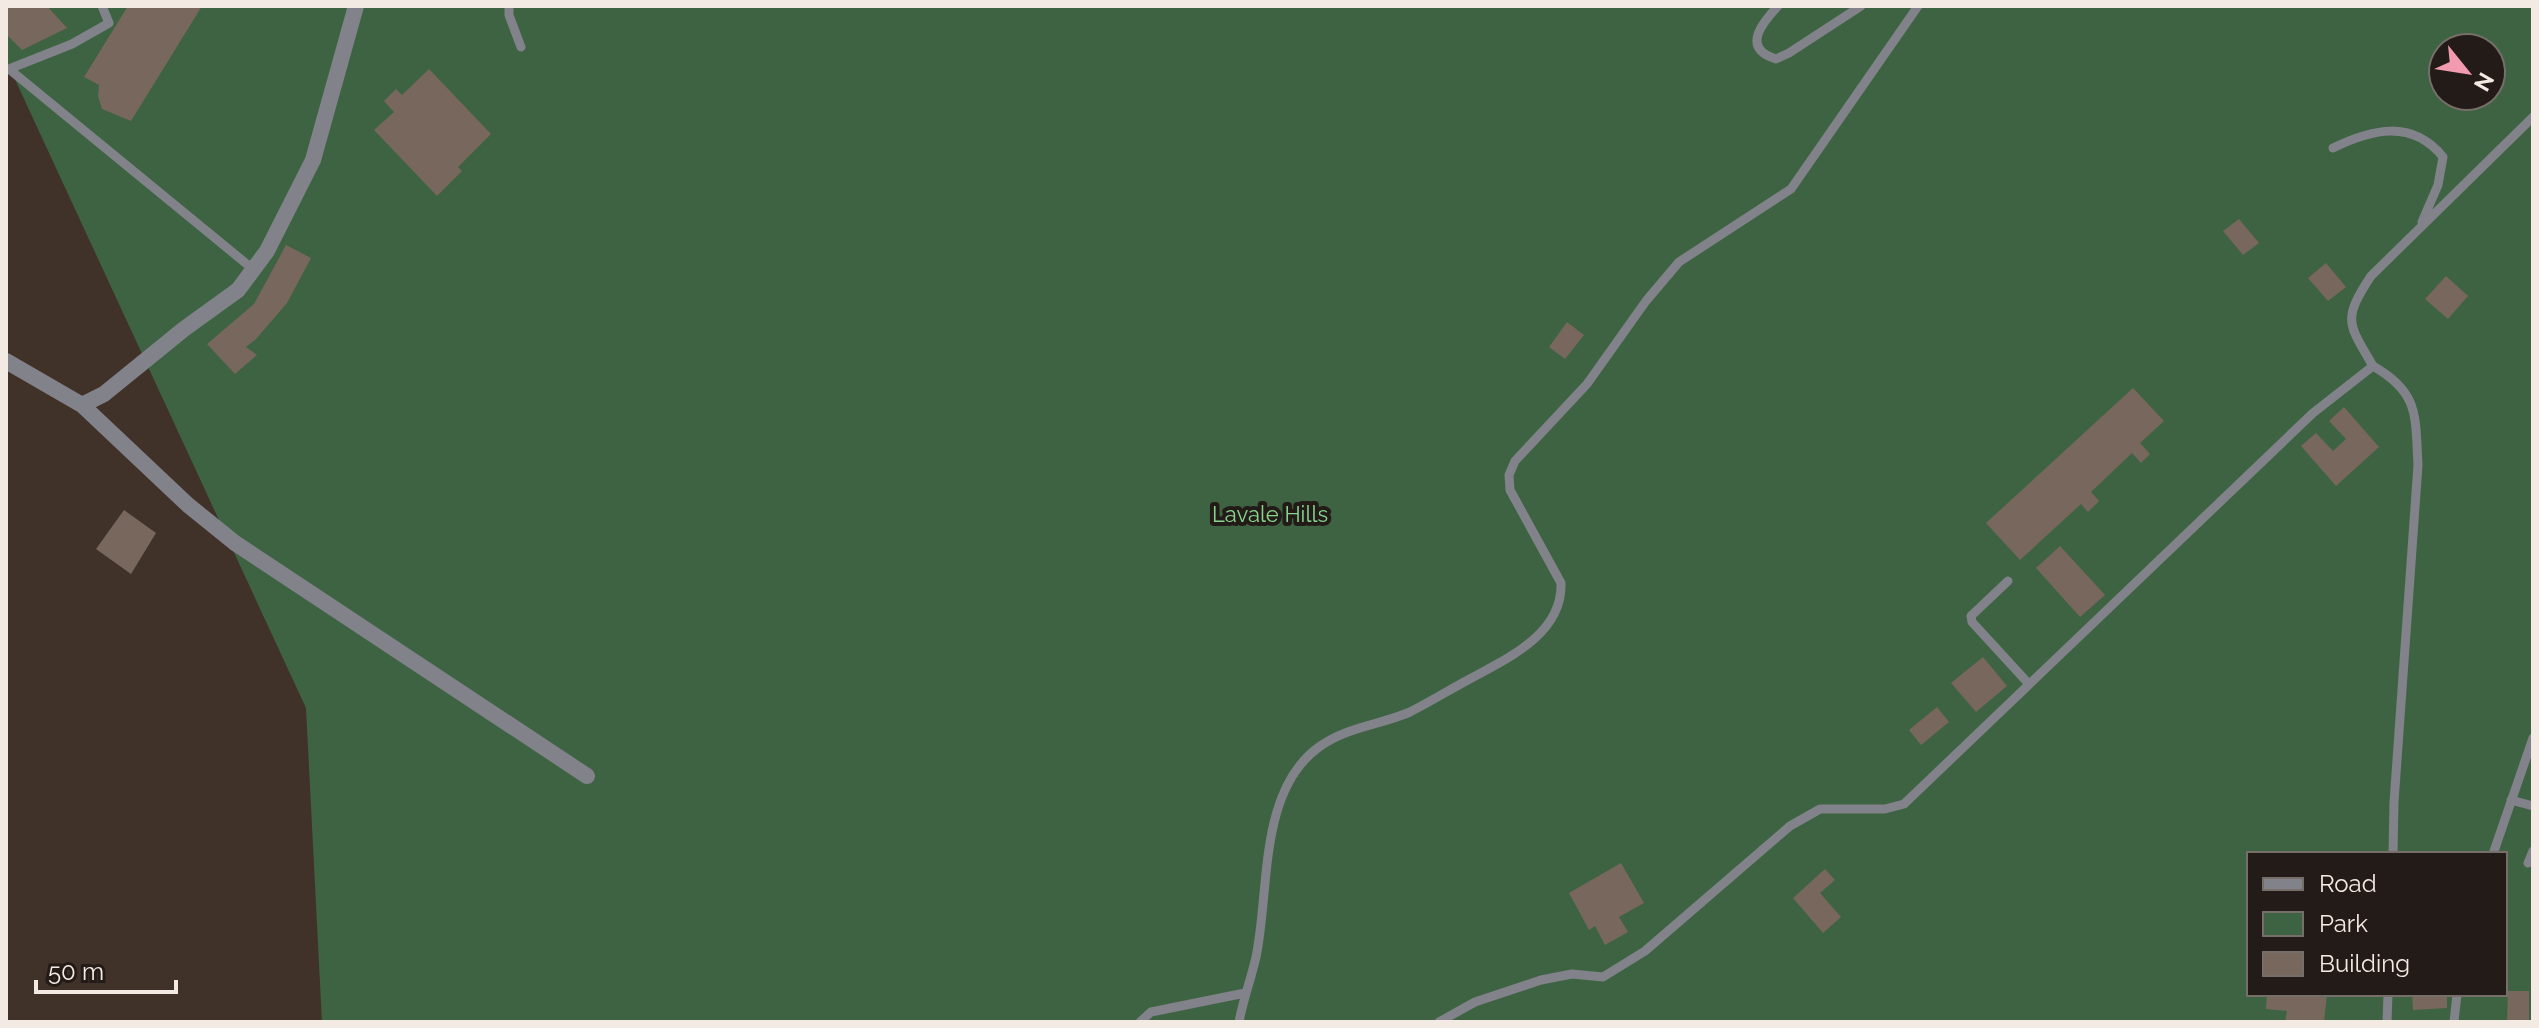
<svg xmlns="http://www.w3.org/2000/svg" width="2539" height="1028" viewBox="0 0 2539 1028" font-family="Raleway,sans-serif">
	<rect width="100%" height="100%" fill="#413229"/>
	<path fill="#3e6342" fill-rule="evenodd" d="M6,6h2527v1016h-2211l-16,-314 -300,-648zM2443,48h48v48h-48zM2249,854h256v140h-256z"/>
	<path fill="#78675d" d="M6,6h41l20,22 -45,22 -16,-16z
		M128,6h74l-71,115 -29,-12 -4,-13 1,-11 -15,-8z
		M429,69l62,65 -33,33 4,4 -25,25 -63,-66 20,-18 -10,-11 12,-12 6,6z
		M2239,219l20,24 -16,12 -20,-24z
		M286,245l25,13 -24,45 -31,36 -10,8 11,8 -22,19 -28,-30 47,-40z
		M2326,263l20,24 -18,14 -20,-23z
		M2446,276l22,20 -20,23 -23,-20z
		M1567,322l17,13 -19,24 -16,-12z
		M2133,388l31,33 -24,22 10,11 -9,9 -9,-10 -41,39 8,9 -11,11 -7,-8 -61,56 -34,-37z
		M2344,407l35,40 -43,39 -35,-40 15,-13 17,18 13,-12 -17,-18z
		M124,510l32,23 -25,41 -35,-25z
		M2060,546l45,49 -25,22 -44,-49z
		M1983,657l24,29 -31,26 -25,-29z
		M1937,707l12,15 -28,23 -12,-15z
		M1621,863l23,40 -25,14 9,15 -23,13 -10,-19 -6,4 -20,-37z
		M1825,869l10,11 -15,13 21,24 -18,16 -30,-35z
		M2508,991h21v31h-22z
		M2267,994h60l-3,28h-39l2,-11 -21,-2z
		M2412,994h35v14l-34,2z"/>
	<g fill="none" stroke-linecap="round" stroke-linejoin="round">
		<path stroke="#82828a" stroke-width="9" d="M509,6v9l12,32
			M1778,6c-16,17 -37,42 -2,53l13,-6 72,-47
			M9,69l245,201
			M9,69l63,-25 37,-21 -7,-17
			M2333,148c39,-19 79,-29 110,9l-5,28 -16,37
			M2373,366c-25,-43 -31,-46 -2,-90l162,-159
			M2008,581l-37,35 1,6 56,61
			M2511,800l22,6
			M2493,854l40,-116
			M2528,863l5,-12
			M1140,1022l11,-10 94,-19
			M1239,1022c4,-22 12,-43 17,-65 14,-67 2,-166 63,-210 27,-20 61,-22 91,-35 18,-9 36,-20 54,-30 38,-21 99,-46 97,-99l-51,-93 -1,-15 6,-14 72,-77 59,-83 33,-39 112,-73 127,-183
			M1439,1022l36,-20 66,-22 31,-6 31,3 42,-26 145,-125 30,-17h65l19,-5 409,-391 60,-47c47,27 42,50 45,99l-24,337 -1,52
			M2387,1022l1,-28
			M2454,1022l3,-28"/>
		<path stroke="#82828a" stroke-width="16" d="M6,361l76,44 22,-11 80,-65 54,-39 29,-39 46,-91 43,-154
			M82,405l106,100 47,38 352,233"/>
	</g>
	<g text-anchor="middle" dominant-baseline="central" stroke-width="8" stroke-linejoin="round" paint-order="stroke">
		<g font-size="22" fill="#88d48f" stroke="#221b17">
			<text x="1270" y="514">Lavale Hills</text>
		</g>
	</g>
	<rect width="2539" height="1028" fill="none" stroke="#f4eae4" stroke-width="16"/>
	<rect x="2247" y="852" width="260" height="144" fill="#221b17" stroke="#766e69" stroke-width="2"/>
	<rect x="2263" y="878" width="40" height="12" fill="#82828a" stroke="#766e69" stroke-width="2"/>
	<text x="2319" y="892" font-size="24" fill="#f4eae4">Road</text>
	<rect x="2263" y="912" width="40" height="24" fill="#3e6342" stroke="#766e69" stroke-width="2"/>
	<text x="2319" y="932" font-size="24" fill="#f4eae4">Park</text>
	<rect x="2263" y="952" width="40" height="24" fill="#78675d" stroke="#766e69" stroke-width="2"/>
	<text x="2319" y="972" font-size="24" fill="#f4eae4">Building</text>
	<g transform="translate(2467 72) rotate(120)"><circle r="38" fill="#221b17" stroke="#766e69" stroke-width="2"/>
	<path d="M0-6L14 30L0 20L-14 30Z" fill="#f29aaf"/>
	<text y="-12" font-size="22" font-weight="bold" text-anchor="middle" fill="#f4eae4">N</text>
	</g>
	<path d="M36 980v12h140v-12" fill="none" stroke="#f4eae4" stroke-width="4"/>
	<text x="48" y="980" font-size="24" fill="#f4eae4" stroke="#221b17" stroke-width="6" paint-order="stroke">50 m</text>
</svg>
